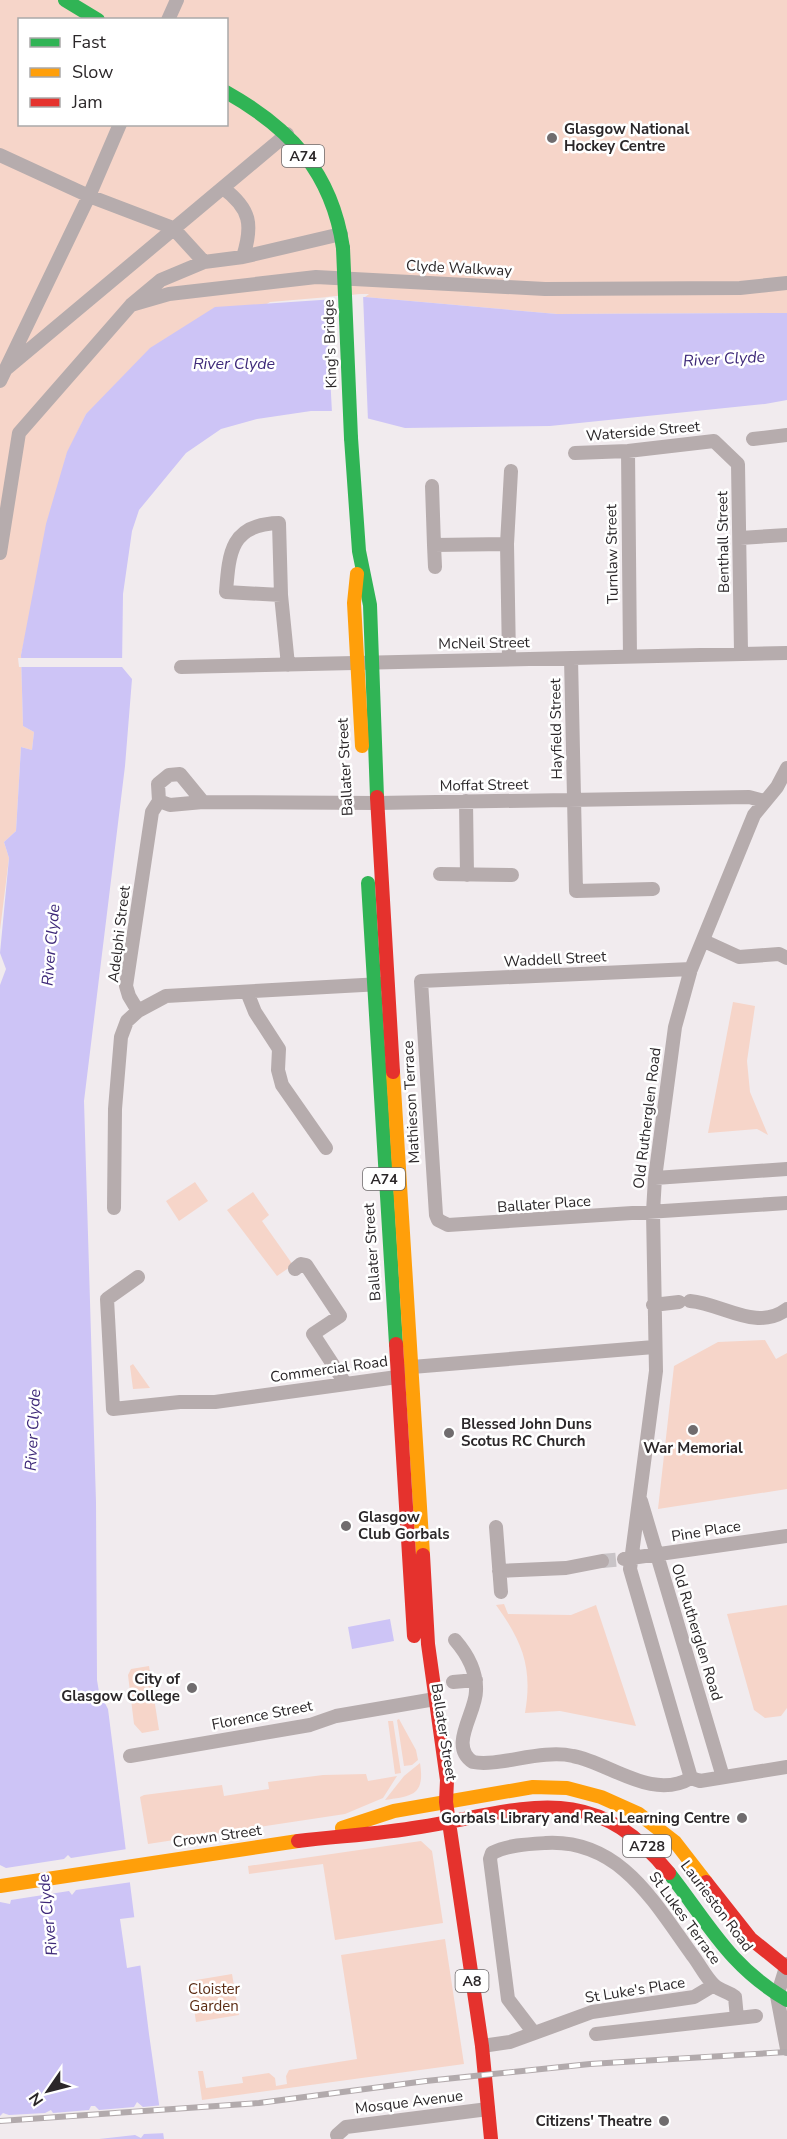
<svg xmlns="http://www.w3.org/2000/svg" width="787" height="2139" viewBox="0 0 787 2139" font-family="'Nunito Sans',sans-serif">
	<rect width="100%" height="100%" fill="#f1ebee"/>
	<path fill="#f6d5c9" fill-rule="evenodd" d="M0,0h787v313l-230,1 -192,-17 4,-3h-5l-94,8 -184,112 -20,42 -41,181 -4,18 2,71 11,6 -2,18 -11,-3 -5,84 -12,11 5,16 -9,72zM20,20h206v104h-206z
		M733,1002l22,4 -8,55 3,31 18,43 -11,-6 -49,4z
		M195,1182l13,19 -29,20 -13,-20z
		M253,1192l16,23 -7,6 31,44 -16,11 -50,-66z
		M765,1340l11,19 11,-6v136l-129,20 16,-143 44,-24z
		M133,1364l17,24 -17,1 -3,-23z
		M504,1604l4,10 63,1 25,-10 40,121 -76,-15 -35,2c8,-46 -3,-72 -29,-108z
		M787,1605v103l-6,8 -16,2 -11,-8 -27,-96z
		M149,1666l10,64 -17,3 -8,-9 -6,-49 3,-6z
		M399,1719l17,31 2,10 -6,5 -8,1 -7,-46z
		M388,1721h5l8,52 -6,1z
		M420,1763c5,32 -7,33 -35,37l19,-24z
		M366,1774l2,7 29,-5 -14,22 -38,16 -197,30 -8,-47 4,-2 78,-10 2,11 45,-7 -1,-7 55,-7z
		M421,1841l11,10 11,72 -108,17 -12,-76 -74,10 -1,-8z
		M445,1939l19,125 -262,36 -4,-29h5l3,17 37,-5 -1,-6 27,-4 6,5 1,8 11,-2 -1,-8 3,-6 68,-11 -16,-104z
		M232,1974l7,41 -43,7 -6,-41z"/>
	<path fill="#cdc4f6" d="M365,297l192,17 230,-1v87l-22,4 -215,22 -145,2 -66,-17h-28l-54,8 -36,10 -35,24 -47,57 -7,21 -9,63 -1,73 10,12 -7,87 -41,335 12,401 1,178 2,12 9,17 41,325 15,105h-164v-1154l6,-16 -6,-16 9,-95 -5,-16 12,-11 5,-84 11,3 2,-18 -11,-6 -2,-71 25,-131 21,-72 19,-38 64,-66 65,-41z
		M390,1619l4,22 -42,8 -4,-22z"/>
	<path fill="#f1ebee" d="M363,294l5,127 -36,-8 -6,-116z
		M18,658h106l1,9h-106z
		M127,1849l5,33 -56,8 -4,5 -3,-4 -58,9 -1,4 -10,-2v-37l6,3 58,-9 4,-4 3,3z
		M136,1917l7,48 -16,3 -7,-49z
		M137,2102l6,5 20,-2 4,28 -23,1 -3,4 -6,-3 -36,4h-99v-23l3,-3 6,2 36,-2 6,-3 2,3 36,-3 2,-4h4l4,4 35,-3z"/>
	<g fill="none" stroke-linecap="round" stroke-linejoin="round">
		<path stroke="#c9c4c7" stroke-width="14" stroke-dasharray="14 7" stroke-linecap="butt" d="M602,1561l22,-2"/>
		<path stroke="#b6acad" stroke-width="14" d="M168,20l9,-20
			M0,155l89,41 84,32 31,34
			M223,188c28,21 30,37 20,69
			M131,305l38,-11 147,-17 229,12 195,-1 47,-5
			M5,370l282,-236
			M0,381l89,-185 31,-72
			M753,439l34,-4
			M628,451l2,206
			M575,453l53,-2 86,-10 24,23 3,188
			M432,486l2,59 73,-1
			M740,538l47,-3
			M434,545l1,22
			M0,553l19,-120 112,-128 30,-25 43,-18 39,-5 98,-23
			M281,595l-2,-72c-48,1 -50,29 -53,69l55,3 7,70
			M509,658l-2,-114 4,-73
			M571,658l5,233 77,-2
			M181,667l606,-14
			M466,801l1,74
			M203,802l-23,-28 -11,1 -11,9 1,17 11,4 33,-3 174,1 372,-6 15,4
			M440,874l72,1
			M704,941l35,16 40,-3 8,4
			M691,969l-270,12 15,234 2,5 10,5 339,-22
			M247,992l8,20 24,37 -1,21 4,15 44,63
			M138,1011l28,-15 215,-12
			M655,1178l132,-9
			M114,1208l1,-99 6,-72 6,-16 11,-10 -9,-15 -3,-10 26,-174 7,-11
			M295,1269l6,-5 5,1 34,51 -27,18 32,49
			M138,1277l-31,22 6,110 67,-7h35l182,-25 15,-10 242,-20
			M690,1301c34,3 66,31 97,8
			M653,1305l26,-3
			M641,1501l82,276
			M496,1527l5,65
			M624,1559l163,-23
			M499,1571l67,-3 36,-7
			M455,1640c13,15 22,31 21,51 0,22 -28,55 -3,71 26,5 68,-13 100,-6 37,7 79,45 118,22
			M453,1682l23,-2
			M130,1756l180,-31 26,-9 99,-17
			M691,1778l-61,-209 26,-198 -3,-159 2,-34 20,-151 16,-58 63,-154 23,-28 10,-19
			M691,1778l9,3 87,-14
			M787,1964l-10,32 10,53
			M534,2033l-26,-34 -18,-140 2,-6c15,-8 37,-9 54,-10 75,-4 109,61 147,113 7,9 13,22 22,30 6,5 14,6 20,11l2,21
			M596,2034l160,-18
			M482,2046l28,-4 82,-30 102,-15 20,-12
			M337,2135l9,-8 142,-18"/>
		<path stroke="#30b455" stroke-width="14" d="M65,0l33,20
			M226,92c64,36 106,80 117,156
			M351,438l8,113 11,54 7,192
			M368,883l28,461
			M669,1873c40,51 60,93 118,127"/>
		<path stroke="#ff9f0a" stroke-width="14" d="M357,574l-3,29 8,143
			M393,1072l30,483
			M342,1828l52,-17 139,-24 34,1 34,9 38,17 36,28 31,40
			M0,1886l298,-45"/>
		<path stroke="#e5322d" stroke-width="14" d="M377,797l16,275
			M396,1344l18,292
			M423,1555l5,89 19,136 -1,22 36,244 9,93
			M298,1841c41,-5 82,-7 122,-14 104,-17 172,-50 249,46
			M706,1882l45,57 36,29"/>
		<defs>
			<path id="rail" d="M0,2121l259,-18 167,-22 164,-17 197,-12"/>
		</defs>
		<use href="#rail" stroke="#b2aaac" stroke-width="6"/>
		<use href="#rail" stroke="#fff" stroke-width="4" stroke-dasharray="11" stroke-linecap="butt"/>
		<path stroke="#30b455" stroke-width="14" d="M343,248l8,190"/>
	</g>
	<g fill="#706c6e" stroke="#fff" stroke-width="2">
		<circle cx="552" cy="138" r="6"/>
		<circle cx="693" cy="1430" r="6"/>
		<circle cx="449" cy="1433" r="6"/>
		<circle cx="346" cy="1526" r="6"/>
		<circle cx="192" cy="1688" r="6"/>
		<circle cx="742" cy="1818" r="6"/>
		<circle cx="664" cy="2121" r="6"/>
	</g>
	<g text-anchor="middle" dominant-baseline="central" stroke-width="5" stroke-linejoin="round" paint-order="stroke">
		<g fill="#fff" stroke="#6b6869" stroke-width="1.5">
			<rect x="282" y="145" width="42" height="22" rx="4.5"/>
			<rect x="363" y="1168" width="42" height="22" rx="4.5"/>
			<rect x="623" y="1835" width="48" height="22" rx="4.5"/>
			<rect x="455.5" y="1970" width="33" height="22" rx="4.5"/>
		</g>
		<g font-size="14" font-weight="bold" fill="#2b2729">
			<text x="303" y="156">A74</text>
			<text x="384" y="1179">A74</text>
			<text x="647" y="1846">A728</text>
			<text x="472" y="1981">A8</text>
		</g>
		<g font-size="15" font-weight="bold" fill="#2b2729" stroke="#fff" text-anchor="start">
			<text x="564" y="129">Glasgow National<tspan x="564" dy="17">Hockey Centre</tspan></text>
			<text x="461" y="1424">Blessed John Duns<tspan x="461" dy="17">Scotus RC Church</tspan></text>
			<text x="693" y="1448" text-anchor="middle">War Memorial</text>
			<text x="358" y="1517">Glasgow<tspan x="358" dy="17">Club Gorbals</tspan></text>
			<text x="180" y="1679" text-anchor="end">City of<tspan x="180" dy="17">Glasgow College</tspan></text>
			<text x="730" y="1818" text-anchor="end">Gorbals Library and Real Learning Centre</text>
			<text x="652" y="2121" text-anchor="end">Citizens' Theatre</text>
		</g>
		<g font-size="15" fill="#2b2729" stroke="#fff">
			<text transform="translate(459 268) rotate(3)">Clyde Walkway</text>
			<text transform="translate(330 344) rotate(-92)">King's Bridge</text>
			<text transform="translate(643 431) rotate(-5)">Waterside Street</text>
			<text transform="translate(723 542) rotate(-91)">Benthall Street</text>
			<text transform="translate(612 554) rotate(-91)">Turnlaw Street</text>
			<text transform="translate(484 643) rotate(-1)">McNeil Street</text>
			<text transform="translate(556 729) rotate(-91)">Hayfield Street</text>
			<text transform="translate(345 767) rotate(-93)">Ballater Street</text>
			<text transform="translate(484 785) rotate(-1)">Moffat Street</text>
			<text transform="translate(119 934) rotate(-83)">Adelphi Street</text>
			<text transform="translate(555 959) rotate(-3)">Waddell Street</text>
			<text transform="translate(411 1102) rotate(-93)">Mathieson Terrace</text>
			<text transform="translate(647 1118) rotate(-83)">Old Rutherglen Road</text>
			<text transform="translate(544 1204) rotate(-4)">Ballater Place</text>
			<text transform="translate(372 1252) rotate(-94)">Ballater Street</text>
			<text transform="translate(329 1369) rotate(-8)">Commercial Road</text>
			<text transform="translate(706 1531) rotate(-9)">Pine Place</text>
			<text transform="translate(697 1632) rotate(73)">Old Rutherglen Road</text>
			<text transform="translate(262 1715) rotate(-11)">Florence Street</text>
			<text transform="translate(444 1732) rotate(81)">Ballater Street</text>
			<text transform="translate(217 1836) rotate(-8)">Crown Street</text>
			<text transform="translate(717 1906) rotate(53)">Laurieston Road</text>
			<text transform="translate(685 1918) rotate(54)">St Lukes Terrace</text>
			<text transform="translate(635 1990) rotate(-9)">St Luke's Place</text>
			<text transform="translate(409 2102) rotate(-7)">Mosque Avenue</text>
		</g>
		<g font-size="15" fill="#5c2d15" stroke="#fff">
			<text x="214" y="1989">Cloister<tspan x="214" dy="17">Garden</tspan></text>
		</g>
		<g font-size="16" font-style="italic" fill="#3e2979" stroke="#fff">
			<text transform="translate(724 359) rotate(-3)">River Clyde</text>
			<text x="234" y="364">River Clyde</text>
			<text transform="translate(51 945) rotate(-85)">River Clyde</text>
			<text transform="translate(33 1430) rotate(-87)">River Clyde</text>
			<text transform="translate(48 1915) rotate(-96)">River Clyde</text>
		</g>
	</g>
	<rect x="18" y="18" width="210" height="108" fill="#ffffff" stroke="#aaa9a9" stroke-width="1.5"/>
	<rect x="30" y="38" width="30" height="9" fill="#30b455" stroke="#aaa9a9" stroke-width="1.5"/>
	<text x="72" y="48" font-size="18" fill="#2b2729">Fast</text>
	<rect x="30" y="68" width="30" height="9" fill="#ff9f0a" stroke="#aaa9a9" stroke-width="1.5"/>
	<text x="72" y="78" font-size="18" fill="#2b2729">Slow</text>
	<rect x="30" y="98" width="30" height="9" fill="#e5322d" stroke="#aaa9a9" stroke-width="1.5"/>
	<text x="72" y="108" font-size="18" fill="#2b2729">Jam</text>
	<g transform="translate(48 2091) rotate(235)" stroke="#ffffff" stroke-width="4.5" paint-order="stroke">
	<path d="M0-4.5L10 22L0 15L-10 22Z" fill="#2b2729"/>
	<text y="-9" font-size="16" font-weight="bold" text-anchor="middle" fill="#2b2729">N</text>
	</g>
</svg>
